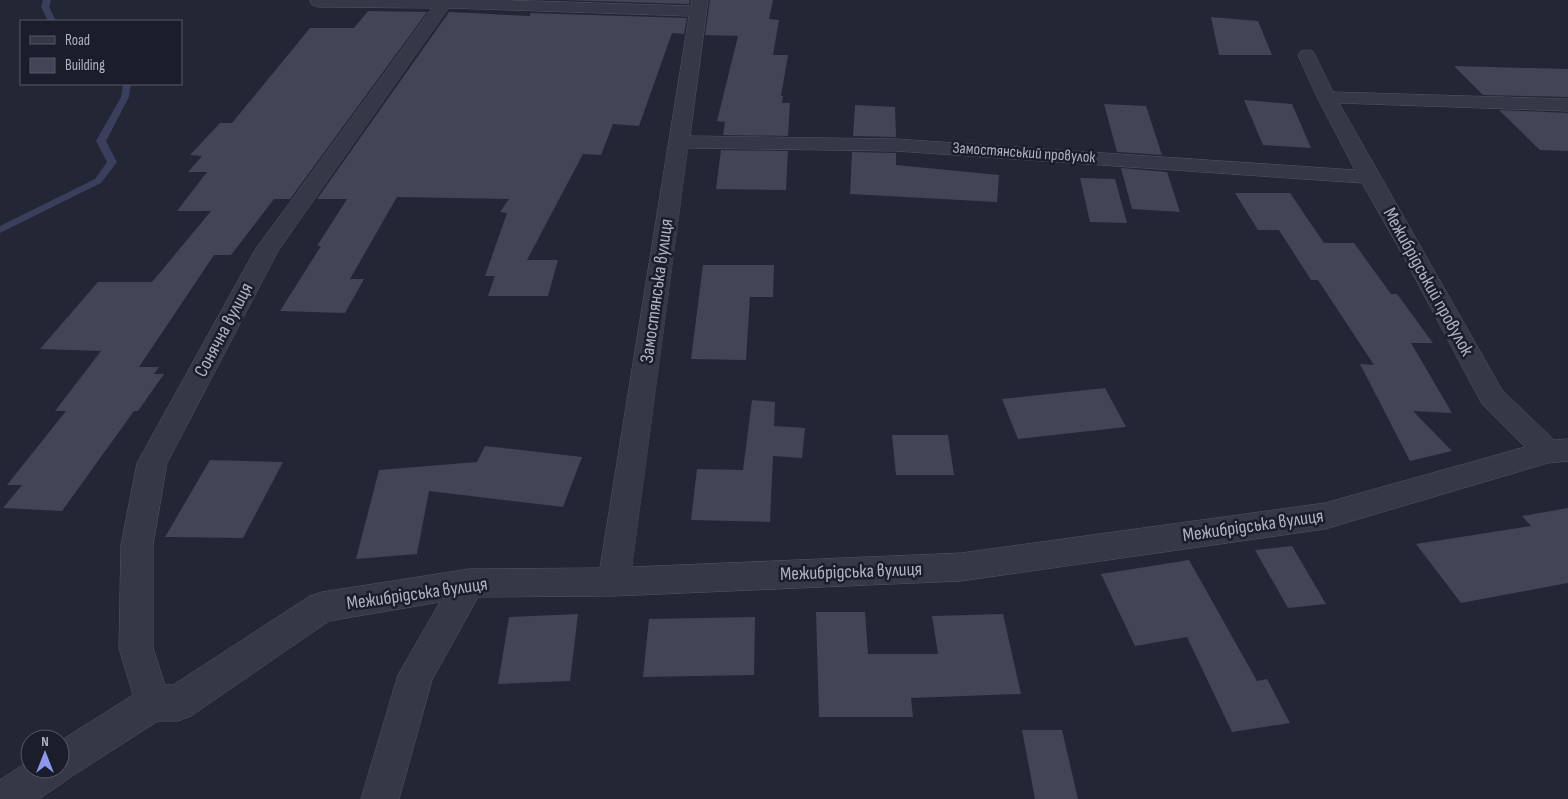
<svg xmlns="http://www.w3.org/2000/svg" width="1568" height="799" viewBox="0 0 1568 799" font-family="'Sofia Sans Condensed',sans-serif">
	<rect width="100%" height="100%" fill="#222635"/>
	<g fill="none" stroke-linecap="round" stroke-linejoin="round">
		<path fill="#393f5d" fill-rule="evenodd" d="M43,0h8l-2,7 7,14h-8l-7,-14z
			M123,84h8l-2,13 -23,44 11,21 -16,21 -101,50v-7l95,-47 12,-17 -11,-21 25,-44z"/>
	</g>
	<path fill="#414556" d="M562,0h128l-1,4z
		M710,0h63l-4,19 10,1 -6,35h15l-7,41h2l-1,7h8l-2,33 -65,-1 2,-13 -8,-1 21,-85 -33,-1z
		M368,11l59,1 -137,187h-16l-43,56h-17l-75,112h20l-5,7h10l-26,37h-4l-72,100 -59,-3 19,-23h-15l59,-74h-11l46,-60 -61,-2 58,-67h54l59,-71h-34l30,-39h-19l14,-16 -12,-1 30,-32h12l78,-95h44z
		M449,12l81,4v-3l157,5 -3,16 -12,-1 -33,93 -26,-2 -12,31 -18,-1 -56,106h31l-10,36h-60l7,-20h-10l22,-63 -7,-1 9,-13 -112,-2 -47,82h14l-19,34 -65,-2 41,-65h-4l30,-47h-30z
		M1211,17l47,4 14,34h-53z
		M1454,66l114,3v28l-85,-2z
		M1244,100l48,4 19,44 -48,-3z
		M1104,104l42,2 16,49 -45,-3z
		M855,105l40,2 1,30 -43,-1z
		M1499,110l69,3v38l-28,-1z
		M721,150l67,1 -2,39 -70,-1z
		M852,152l44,1v12l103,10 -2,27 -147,-8z
		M1121,168l46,4 13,40 -48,-3z
		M1080,178l35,1 12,44 -37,-1z
		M1235,193h55l34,50h30l37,51h6l36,49h-22l41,70 -39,-2 39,40 -42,10 -50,-97 14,1 -56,-85h-7l-32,-50h-21z
		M703,265h71l-1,32h-23l-4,63 -55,-1z
		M1105,388l21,39 -108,12 -16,-40z
		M752,400l23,2 -1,24 31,2 -3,30 -29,-2 -3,66 -79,-2 6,-51 46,1z
		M892,435h56l6,40h-58z
		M485,446l97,11 -19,50 -134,-16 -12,63 -61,5 23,-89 98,-8z
		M210,460l73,2 -40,76 -78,-1z
		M1568,508v75l-107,20 -45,-59 115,-18 -9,-10z
		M1292,546l34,58 -38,4 -33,-58z
		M1189,560l68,121 10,-2 23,44 -58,9 -45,-95 -52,9 -34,-72z
		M816,612h49l3,42h70l-6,-38 71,-2 18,80 -110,4 2,19h-94z
		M578,614l-8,67 -72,3 11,-67z
		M755,617l-1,58 -111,2 6,-58z
		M1022,730h40l16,69h-43z"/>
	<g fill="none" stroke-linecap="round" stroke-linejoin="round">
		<defs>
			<path id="minor" d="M311,0h192l188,6 1,-6h16l-18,136 206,3 459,31 -38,-73 -19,-42 3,-4 6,-1 6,1 20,41 235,7v12l-229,-8 163,287 52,50 14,-1v22l-20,2 -223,66 -364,52 -347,15 -136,1 -46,83 -33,119h-38l37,-124 42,-73 -111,19 -138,95 -13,5h-20l-92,59 -2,2 -25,17h-39v-19l30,-20v9h30v-28l73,-46 -14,-47 2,-103 16,-82 118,-213 177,-242 -114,-1 -6,-2 -2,-3zM449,8l240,8 -89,552 -131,1 -147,23 -12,4 -137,89h-8l-12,-37v-103l14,-82 111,-212zM688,148l208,3 466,32 38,67 82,154 43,43 -200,56 -364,50 -329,14z"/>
		</defs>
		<use href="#minor" stroke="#535563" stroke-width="1"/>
		<use href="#minor" fill="#353846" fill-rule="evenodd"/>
	</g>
	<g text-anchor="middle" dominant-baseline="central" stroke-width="5" stroke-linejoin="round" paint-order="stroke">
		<g font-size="16" fill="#b0b2c2" stroke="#1b1d2a">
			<text transform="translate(1024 153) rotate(4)">Замостянський провулок</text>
		</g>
		<g font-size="19" fill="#b0b2c2" stroke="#1b1d2a">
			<text transform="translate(1428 282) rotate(61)">Межибрідський провулок</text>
			<text transform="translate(657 291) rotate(-82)">Замостянська вулиця</text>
			<text transform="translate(224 330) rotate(-62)">Сонячна вулиця</text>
			<text transform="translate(1253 526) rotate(-8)">Межибрідська вулиця</text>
			<text transform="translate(851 572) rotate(-2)">Межибрідська вулиця</text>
			<text transform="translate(417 594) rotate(-8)">Межибрідська вулиця</text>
		</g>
	</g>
	<rect x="20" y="20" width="162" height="65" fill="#1b1d2a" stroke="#575967"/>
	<rect x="30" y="36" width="25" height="8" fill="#353846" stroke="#575967"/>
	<text x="65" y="45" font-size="15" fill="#b0b2c2">Road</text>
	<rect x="30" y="58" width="25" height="15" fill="#414556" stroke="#575967"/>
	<text x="65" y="70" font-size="15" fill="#b0b2c2">Building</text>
	<g transform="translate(45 754)"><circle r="24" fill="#1b1d2a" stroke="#575967"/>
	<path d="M0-4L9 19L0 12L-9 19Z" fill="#8c98ec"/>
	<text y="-8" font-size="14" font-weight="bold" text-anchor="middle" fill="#b0b2c2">N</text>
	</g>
</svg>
